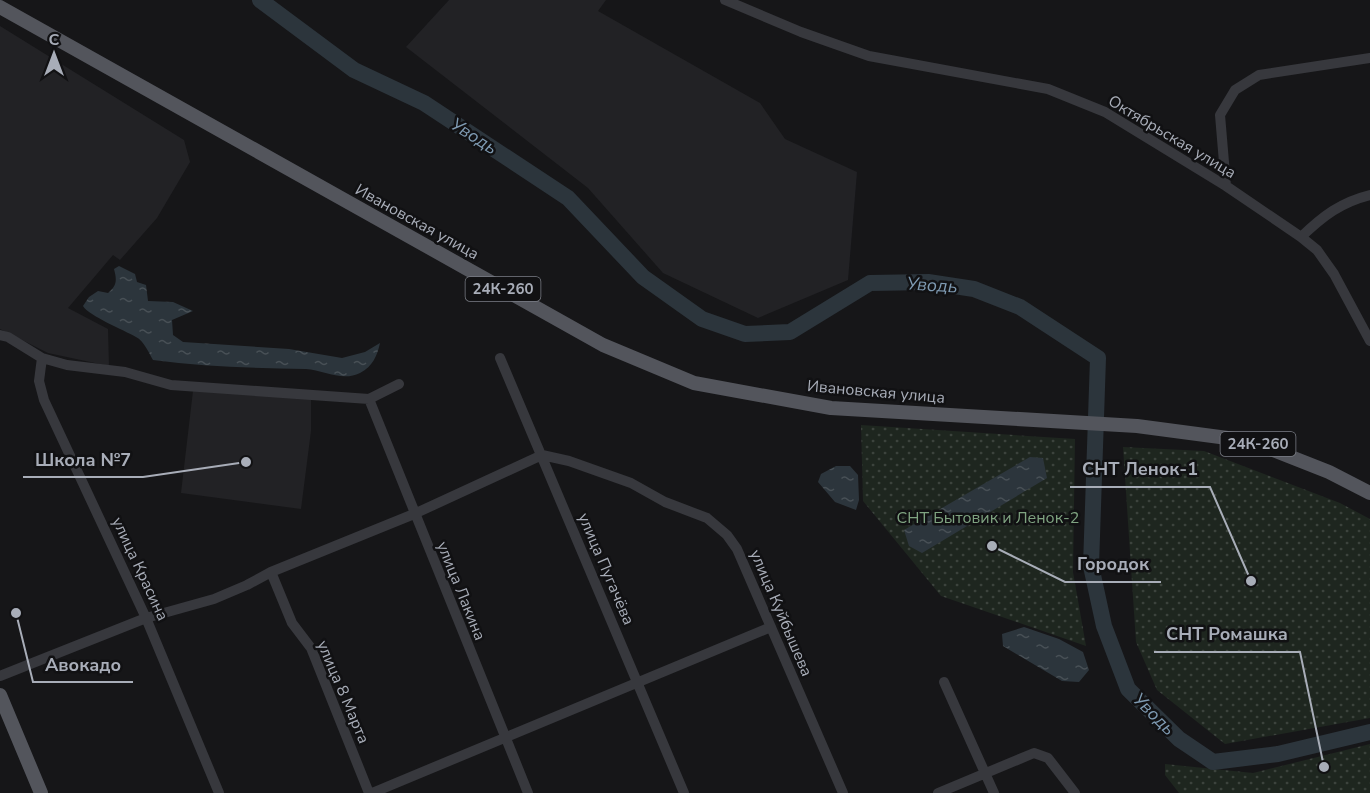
<svg xmlns="http://www.w3.org/2000/svg" width="1370" height="793" viewBox="0 0 1370 793" font-family="'Nunito Sans',sans-serif">
	<defs>
		<pattern id="grass-dots" width="8" height="8" patternUnits="userSpaceOnUse" patternTransform="scale(1.5)"><rect width="8" height="8" fill="#1e261f"/><path d="M2 2h.1M6 6h.1" fill="none" stroke="#3c433d" stroke-width="1.8" stroke-linecap="round"/></pattern>
		<pattern id="water-ripples" width="26" height="14" patternUnits="userSpaceOnUse" patternTransform="scale(1.5)"><rect width="26" height="14" fill="#2c353c"/><path d="M2 4q2-2 4 0t4 0M15 11q2-2 4 0t4 0" fill="none" stroke="#485056"/></pattern>
	</defs>
	<rect width="100%" height="100%" fill="#161618"/>
	<path fill="#222225" d="M449,0h157l-8,11 162,92 25,36 72,33 -9,108 -90,38 -95,-45 -75,-85 -182,-141z
		M0,26l184,114 6,22 -33,56 -37,42 -7,-5 -45,53 40,21 1,37 -61,-13 -48,-24z
		M193,391l118,8v32l-10,78 -120,-16z"/>
	<path fill="url(#grass-dots)" d="M861,425l214,14 -2,133 13,74 -145,-50 -78,-95z
		M1123,447l81,4 136,52 30,16v199l-145,26 -68,-54 -21,-48z
		M1370,744v49h-191l-14,-18v-11l88,9z"/>
	<path fill="url(#water-ripples)" d="M119,266l16,8 2,8 9,3 2,16 25,1 20,9 -21,9 1,15 10,7 106,7 53,9 23,-6 15,-9c-3,13 -7,23 -20,30 -18,9 -36,-3 -54,-4 -51,-1 -102,-2 -153,-9 -4,-7 -9,-19 -17,-23 -12,-7 -47,-21 -53,-31l6,-9 9,-6 10,2c9,-7 9,-13 6,-24z
		M1030,457l13,1 4,20 -125,75 -13,-7 -5,-16z
		M836,466h14l8,9 1,25 -3,10 -21,-8 -17,-20 3,-8z
		M1024,627l35,12 24,13 6,18 -10,12 -17,-1 -59,-35 -1,-12z"/>
	<g fill="none" stroke-linecap="round" stroke-linejoin="round">
		<path stroke="#2c353c" stroke-width="16" d="M260,0l94,70 70,33 144,95 75,79 59,42 43,15 45,-2 80,-49 58,-1 46,7 46,18 78,51 -7,208 13,60 24,63 51,50 34,23 65,-8 92,-22"/>
		<path stroke="#37383d" stroke-width="10" d="M725,0l76,32 68,24 179,33 57,23 121,74 75,51 16,13 17,24 36,67
			M1226,186l-6,-71 15,-25 24,-15 111,-17
			M1301,237c22,-21 40,-35 69,-42
			M0,335l8,2 34,21 25,7 58,7 46,13 198,14 30,-15
			M42,358l-3,23 5,19 102,218 73,175
			M500,358l184,435
			M369,399l159,394
			M271,572l21,51 19,25 58,145
			M0,676l146,-58 68,-19 33,-14 24,-13 143,-58 128,-59 27,6 62,22 34,19 42,16 20,17 10,14 106,244
			M944,682l50,111
			M372,793l399,-166
			M938,793l96,-40 14,5 27,35"/>
		<path stroke="#53555c" stroke-width="14" d="M0,7l603,338 91,38 137,25 306,18 113,15 79,31 41,21
			M0,695l41,98"/>
	</g>
	<g text-anchor="middle" dominant-baseline="central" stroke-width="5" stroke-linejoin="round" paint-order="stroke">
		<g fill="#111113" stroke="#7b7e86" stroke-width="1.5">
			<rect x="465.5" y="277" width="75" height="24" rx="4.5"/>
			<rect x="1220.5" y="432" width="75" height="24" rx="4.5"/>
		</g>
		<g font-size="15" font-weight="bold" fill="#a8adb8">
			<text x="503" y="289">24К-260</text>
			<text x="1258" y="444">24К-260</text>
		</g>
		<g font-size="16" fill="#a8adb8" stroke="#111113">
			<text transform="translate(1172 137) rotate(31)">Октябрьская улица</text>
			<text transform="translate(417 222) rotate(29)">Ивановская улица</text>
			<text transform="translate(876 392) rotate(5)">Ивановская улица</text>
			<text transform="translate(140 569) rotate(65)">улица Красина</text>
			<text transform="translate(606 569) rotate(67)">улица Пугачёва</text>
			<text transform="translate(461 591) rotate(68)">улица Лакина</text>
			<text transform="translate(781 613) rotate(67)">улица Куйбышева</text>
			<text transform="translate(343 692) rotate(67)">улица 8 Марта</text>
		</g>
		<g font-size="16" fill="#7fa381" stroke="#111113">
			<text x="988" y="518">СНТ Бытовик и Ленок-2</text>
		</g>
		<g font-size="18" font-style="italic" fill="#7f9bb3" stroke="#111113">
			<text transform="translate(474 136) rotate(33)">Уводь</text>
			<text transform="translate(932 285) rotate(4)">Уводь</text>
			<text transform="translate(1154 714) rotate(45)">Уводь</text>
		</g>
	</g>
	<path fill="none" stroke="#a8adb8" stroke-width="2" d="M246 462L143 477H23M1251 581L1210 487H1070M992 546L1065 582H1161M1324 767L1300 652H1154M16 613L33 682H133"/>
	<g fill="#a8adb8" stroke="#111113" stroke-width="2">
		<circle cx="246" cy="462" r="6"/>
		<circle cx="1251" cy="581" r="6"/>
		<circle cx="992" cy="546" r="6"/>
		<circle cx="1324" cy="767" r="6"/>
		<circle cx="16" cy="613" r="6"/>
	</g>
	<g font-size="18" text-anchor="middle" font-weight="bold" fill="#a8adb8" stroke="#111113" stroke-width="5" stroke-linejoin="round" paint-order="stroke">
		<text x="83" y="466">Школа №7</text>
		<text x="1140" y="475">СНТ Ленок-1</text>
		<text x="1113" y="570">Городок</text>
		<text x="1227" y="640">СНТ Ромашка</text>
		<text x="83" y="671">Авокадо</text>
	</g>
	<g transform="translate(54 54)" stroke="#111113" stroke-width="4.5" paint-order="stroke">
	<path d="M0-4.5L10 22L0 15L-10 22Z" fill="#a8adb8"/>
	<text y="-9" font-size="16" font-weight="bold" text-anchor="middle" fill="#a8adb8">С</text>
	</g>
</svg>
